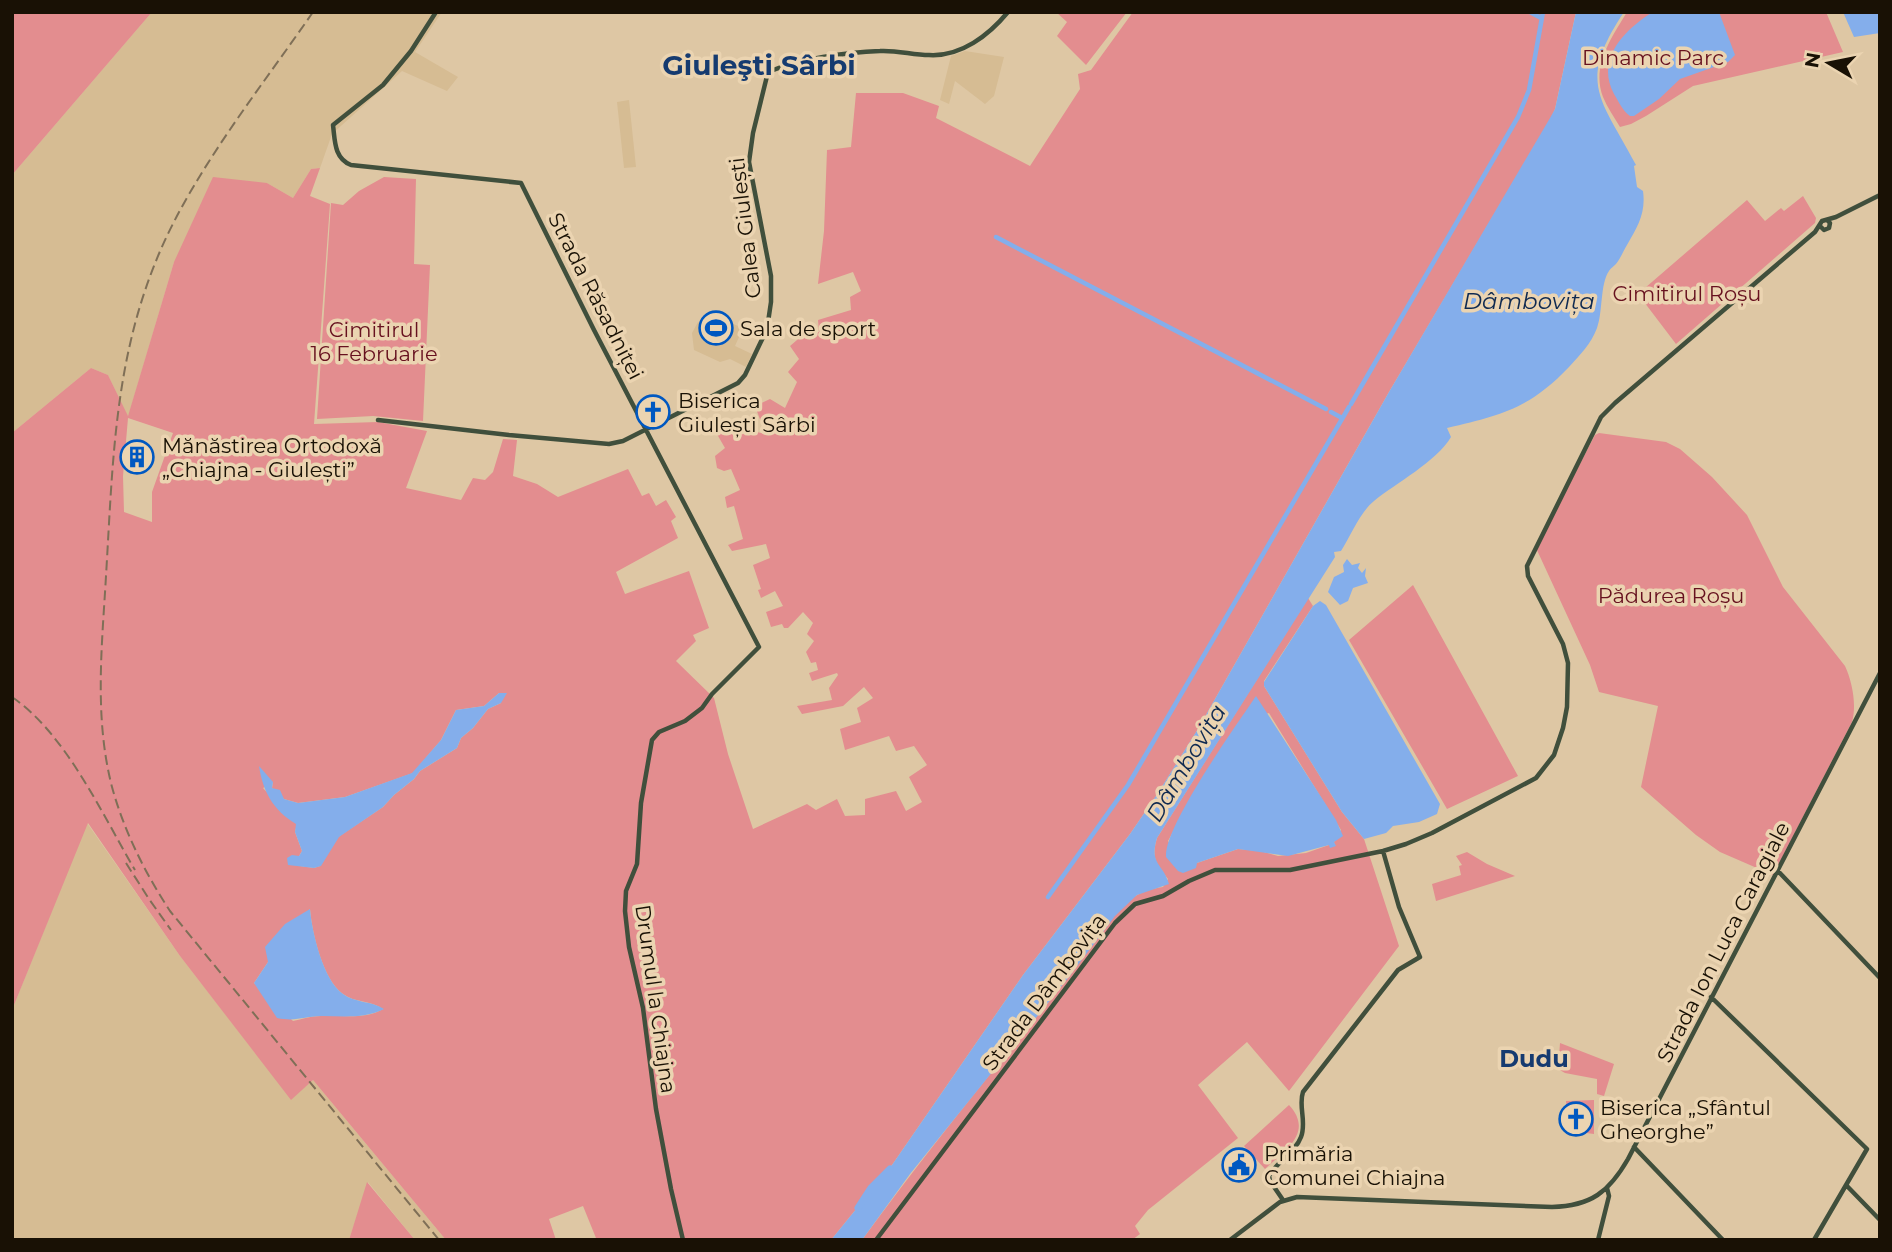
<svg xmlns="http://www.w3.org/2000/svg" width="1892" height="1252" viewBox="0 0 1892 1252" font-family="Montserrat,sans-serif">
	<rect width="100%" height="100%" fill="#dec7a4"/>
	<path fill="#d6bc93" d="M152,12h290l-27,40 43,25 -11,14 -45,-20 -70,63 -12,34 -9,1 -18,29 -26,-15 -93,79 -46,155 -20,-42 -17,-7 -79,65v-258z
		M965,51l39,6 -10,39 -9,8 -30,-23 -6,23 -9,-4 11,-44z
		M629,100l7,67 -12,1 -7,-66z
		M709,314l34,14 -8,18 17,8 -6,13 -16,-8 -10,3 -26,-12 -2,-17 6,-11 7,3z
		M87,823l93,133 111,143 22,-19 133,160h-31l-47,-58 -19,58h-337v-230z"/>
	<path fill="#e38d8f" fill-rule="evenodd" d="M12,12h140l-140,163z
		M1056,12h71l-41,53 -29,-29 10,-14z
		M1133,12h443l-21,97 -4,9 -162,274 -191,337 -40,64 -28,41 -107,141 -131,190 -61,75h-232l-3,-2 -13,-32 -34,13 7,21h-110l-133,-160 -22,20 -111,-144 -92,-133 -76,187v-577l79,-65 17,7 20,41 46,-154 39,-85 54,6 26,15 18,-29 9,-1 -10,28 20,8 -16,220 64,-2 49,9 -21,57 55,12 12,-22 12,2 8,-8 10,-33 14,1 -4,36 24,8 21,13 70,-28 14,27 7,-3 7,13 10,-6 10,17 -5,4 7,17 -62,34 9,22 64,-23 20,57 -16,7 3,6 -20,20 38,37 14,56 25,75 54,-25 9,6 21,-11 8,17 20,-1v-16l31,-8 10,20 16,-9 -13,-25 18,-12 -13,-19 -18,5 -7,-15 -44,14 -5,-21 21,-7 -4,-14 16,-10 -9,-11 -21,19 -41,8 -5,-8 35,-6 -3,-12 9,-13 -1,-2 -25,8 -3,-8 9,-3 -2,-8 -5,1 -5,-11 8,-11 -7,-7 6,-11 -10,-11 -15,16h-4l-2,-4 -11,3 -5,-15 17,-6 -8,-15 -14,7 -3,-8 3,-1 -8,-24 17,-7 -4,-14 -34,7 -4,-6 15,-6 -9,-33 -7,2 -2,-11 15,-7 -9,-21 -7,2 -7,-3 -2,-12 10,-8 -11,-19 11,-5 36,9 3,-3 -9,-24 15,-7 15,9 12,-26 -9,-10 11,-13 -9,-13 14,-12 15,-2 -1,-12 33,-10 -1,-13 11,-6 -8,-19 -35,12 6,-53 3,-81 24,-3 5,-54h47l36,13 -3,12 94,48 50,-77 -2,-15 13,-4zM128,418l45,15 -21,59v30l-28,-10 -1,-36zM499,693l2,10 -13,6 -15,19 -12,10 -4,10 -37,23 -6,8 -20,16 -11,12 -45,30 -18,29 -6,2 -14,-2 -1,-10 3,-5 -7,-19 2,-8 -34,-36 10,-6 -1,6 12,11 14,4 47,-6 68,-24 28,-33 15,-30 28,-4zM310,909c2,24 13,71 33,85 12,9 28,6 40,15 -18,11 -41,6 -62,7 -9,0 -19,3 -28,5l-39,-38 14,-21z
		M1627,12h199l17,40 -150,34 -47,30 -15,8 -11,3c-6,-10 -13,-20 -17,-30 -12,-31 9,-60 24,-85z
		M384,177l32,2 -2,85 16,1 -7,156 -50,-5 -56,3 14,-216 12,2 16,-14z
		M1803,196l13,22 -1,5 -139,121 -38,-50 109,-94 18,21 16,-13 3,3z
		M1599,433l67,9 14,7 32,28 35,38 36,72 62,79c7,15 12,39 7,56l-79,153 -53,-23 -24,-17 -55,-48 17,-81 -59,-14 -9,-27 -54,-117 59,-113z
		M1413,585l105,191 -71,33 -98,-169z
		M1308,598l5,8 -49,75v5l78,126 22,27 35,107 -110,145 -42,-49 -49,43 40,53 -90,72 -13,16 5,8 -8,6h-270c62,-85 128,-166 194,-247 23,-28 47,-70 73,-92 10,-9 21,-12 34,-14l5,-8c-12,-16 -17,-20 -11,-41zM1269,713l72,117 -7,12 1,4 -6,-1 -23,8 -28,3 -18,-5 -22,-2 -41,14 -10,7 -19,-29 34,-62 36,-56z
		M1467,852l20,12 28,12 -79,25 -4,-17 29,-9 -2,-9 3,-1 -6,-9z
		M1560,1043l54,21 -10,32 -7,-2v-15l-32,-6 -7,-4z
		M1594,1100v34l-15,-2 2,-8 -1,-12 -8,1 1,12h-5l-2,-24z
		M1289,1105c25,27 -3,45 -24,64l-21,-23z
		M367,1182l48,58h-66z"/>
	<path fill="#84aeeb" d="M1576,12h48c-48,72 -23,86 12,153l-2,1 3,21 6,4c3,22 -5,35 -16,54 -4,6 -6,13 -11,19 0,0 -7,6 -7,7 -9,13 -6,41 -12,57 -6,16 -17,27 -28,39 -40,42 -68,48 -122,61l4,9c-15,25 -55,46 -77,64 -13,10 -23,34 -33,50l-7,1 1,5 -178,281c-8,27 6,25 12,46l-32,11 -22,21 -47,62 -158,196 -48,66h-31l61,-75 131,-190 107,-141 28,-41 40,-64 191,-337 161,-274 5,-9z
		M1653,12h66l16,43 -7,7 -48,17 -21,20 -25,17h-4c-8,-6 -11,-14 -16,-22 -19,-35 11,-65 39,-82z
		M1843,12h37v21l-26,4z
		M1347,559l5,6 8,-2 -2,5 4,5 4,-5 -1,8 3,7 -15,5 -5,13 -8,4 -12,-13 6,-15 10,-5 -1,-7z
		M1320,601l6,4 114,199 -3,10 -18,8 -26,4 -7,7 -22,6 -22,-27 -78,-126v-4l49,-76z
		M499,693h8l-6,10 -13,6 -15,19 -12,10 -4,10 -37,23 -6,8 -20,16 -11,12 -44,30 -18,29 -7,2 -26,-3 -1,-7 5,-3 7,1 3,-5 -7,-19 1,-8c-23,-14 -33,-32 -37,-58l14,16 -1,6 8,2 4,9 14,4 47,-6 67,-24 29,-33 15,-30 28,-4z
		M1256,696l80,124 7,16 -9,6 2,4 -6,2 -1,-3 -41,11 -50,-7 -41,14 -1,5 -13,5 -5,-2 -12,-14c-2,-31 70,-131 90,-161z
		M310,909c2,23 13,71 33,85 12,9 29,7 41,15 -19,10 -42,7 -62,7 -18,0 -25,6 -45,2l-23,-35 14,-21 -3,-15 20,-23z"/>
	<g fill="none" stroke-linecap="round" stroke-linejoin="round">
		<path stroke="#84aeeb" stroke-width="4.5" d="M1530,12l11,6
			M996,237l330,172
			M1351,404l167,-287 11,-27 14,-78
			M1331,412l11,6
			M1048,897l80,-112 221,-378"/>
		<path stroke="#84aeeb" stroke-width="7" d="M858,1208l13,-20 19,-19"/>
		<path stroke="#404f3c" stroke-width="4.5" d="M436,12l-25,39 -28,34 -50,40c2,16 1,33 18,40l170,18 73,147 165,317 -47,47 -10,14 -17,13 -26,11 -7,8 -11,63 -4,61 -11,27 -1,20 4,36 14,61 13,101 15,80 12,51
			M1820,226l4,4 5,-2 1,-5 -3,-3
			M378,420l131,15 100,9 14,-3 115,-58 7,-8 22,-46 4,-27v-26l-22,-114 4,-29 15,-61c31,-13 78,-20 112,-21 17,-1 33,4 49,4 32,2 60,-20 79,-43
			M1777,870l103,108
			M1711,997l156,152 -53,91
			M1634,1147l89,93
			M1847,1186l33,34
			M1283,1200l-13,-19 -1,-5c8,-15 26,-23 32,-39 6,-15 -3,-31 2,-45l95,-122 22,-13 -21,-50 -16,-56
			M876,1240l239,-317 20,-19 28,-8 26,-15 26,-11h75l93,-19 23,-7 26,-11 104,-55 18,-23 9,-27 4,-21 1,-44 -5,-19 -35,-68 -1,-10 74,-149 14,-14 200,-171 7,-11 14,-4 44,-22
			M1230,1240l50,-38 17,-5 255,10c39,-1 57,-15 76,-48l252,-486
			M1598,1240l11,-44 -2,-8"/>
		<path stroke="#7f6f57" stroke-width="2" stroke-dasharray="10 5" stroke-linecap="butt" d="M313,12c-51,74 -116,155 -152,237 -47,108 -48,211 -55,327 -4,70 -12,141 6,211 12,44 33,86 58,124l269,329
			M12,697c54,37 90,117 123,173
			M126,863l23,36 22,31"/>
	</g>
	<defs>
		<symbol id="stadium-ring" viewBox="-11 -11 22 22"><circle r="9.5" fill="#ebd4b1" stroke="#0058c1" stroke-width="1.5"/><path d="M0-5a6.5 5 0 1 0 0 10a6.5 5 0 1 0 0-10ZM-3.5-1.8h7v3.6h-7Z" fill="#0058c1"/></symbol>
		<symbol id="church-ring" viewBox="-11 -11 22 22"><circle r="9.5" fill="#ebd4b1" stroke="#0058c1" stroke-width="1.5"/><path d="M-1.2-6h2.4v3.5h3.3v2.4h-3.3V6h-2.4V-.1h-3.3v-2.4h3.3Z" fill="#0058c1"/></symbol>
		<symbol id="building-ring" viewBox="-11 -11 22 22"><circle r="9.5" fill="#ebd4b1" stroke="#0058c1" stroke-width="1.5"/><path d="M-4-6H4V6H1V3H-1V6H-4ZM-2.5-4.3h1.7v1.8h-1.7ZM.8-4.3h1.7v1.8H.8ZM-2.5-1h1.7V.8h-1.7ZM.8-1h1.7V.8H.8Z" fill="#0058c1"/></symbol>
		<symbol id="civic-ring" viewBox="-11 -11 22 22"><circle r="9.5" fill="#ebd4b1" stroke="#0058c1" stroke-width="1.5"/><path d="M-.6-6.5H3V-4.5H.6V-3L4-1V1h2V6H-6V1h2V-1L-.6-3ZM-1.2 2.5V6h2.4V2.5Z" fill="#0058c1"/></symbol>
	</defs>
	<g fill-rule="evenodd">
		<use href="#stadium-ring" x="697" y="309" width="38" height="38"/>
		<use href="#church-ring" x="634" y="393" width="38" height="38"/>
		<use href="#building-ring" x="118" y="438" width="38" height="38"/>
		<use href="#church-ring" x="1557" y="1100" width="38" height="38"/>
		<use href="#civic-ring" x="1220" y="1146" width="38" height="38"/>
	</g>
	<g text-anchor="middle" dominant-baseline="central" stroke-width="7" stroke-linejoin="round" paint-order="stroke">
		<g font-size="21" fill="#67111f" stroke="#ebd4b1">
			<text x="1653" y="57">Dinamic Parc</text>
			<text x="1687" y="293">Cimitirul Roșu</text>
			<text x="374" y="329">Cimitirul<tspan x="374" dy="24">16 Februarie</tspan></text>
			<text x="1671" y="595">Pădurea Roșu</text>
		</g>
		<g font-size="21" fill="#191105" stroke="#ebd4b1">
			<text transform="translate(745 228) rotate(-97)">Calea Giulești</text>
			<text transform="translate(596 296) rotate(63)">Strada Răsadniței</text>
			<text transform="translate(1723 942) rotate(-63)">Strada Ion Luca Caragiale</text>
			<text transform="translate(1044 992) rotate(-53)">Strada Dâmbovița</text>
			<text transform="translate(656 999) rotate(82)">Drumul la Chiajna</text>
		</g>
		<g font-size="21" fill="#191105" stroke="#ebd4b1" text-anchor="start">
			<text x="740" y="328">Sala de sport</text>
			<text x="678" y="400">Biserica<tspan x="678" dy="24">Giulești Sârbi</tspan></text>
			<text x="162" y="445">Mănăstirea Ortodoxă<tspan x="162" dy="24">„Chiajna - Giulești”</tspan></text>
			<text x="1600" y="1107">Biserica „Sfântul<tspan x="1600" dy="24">Gheorghe”</tspan></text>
			<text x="1264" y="1153">Primăria<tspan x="1264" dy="24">Comunei Chiajna</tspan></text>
		</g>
		<g font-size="23" font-style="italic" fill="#0f2a51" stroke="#ebd4b1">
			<text x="1529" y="301">Dâmbovița</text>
			<text transform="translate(1186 763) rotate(-59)">Dâmbovița</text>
		</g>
		<g font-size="24" font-weight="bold" fill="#163b70" stroke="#ebd4b1">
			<text x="1534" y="1058">Dudu</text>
		</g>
		<g font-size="28" font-weight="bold" fill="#163b70" stroke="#ebd4b1">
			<text x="759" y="65">Giuleşti Sârbi</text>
		</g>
	</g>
	<rect width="1892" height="1252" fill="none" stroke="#191105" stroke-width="28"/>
	<g transform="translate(1829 63) rotate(280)" stroke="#ebd4b1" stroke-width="5" paint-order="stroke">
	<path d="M0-5L12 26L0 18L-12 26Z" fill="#191105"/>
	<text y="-10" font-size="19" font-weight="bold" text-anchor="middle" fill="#191105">N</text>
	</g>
</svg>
